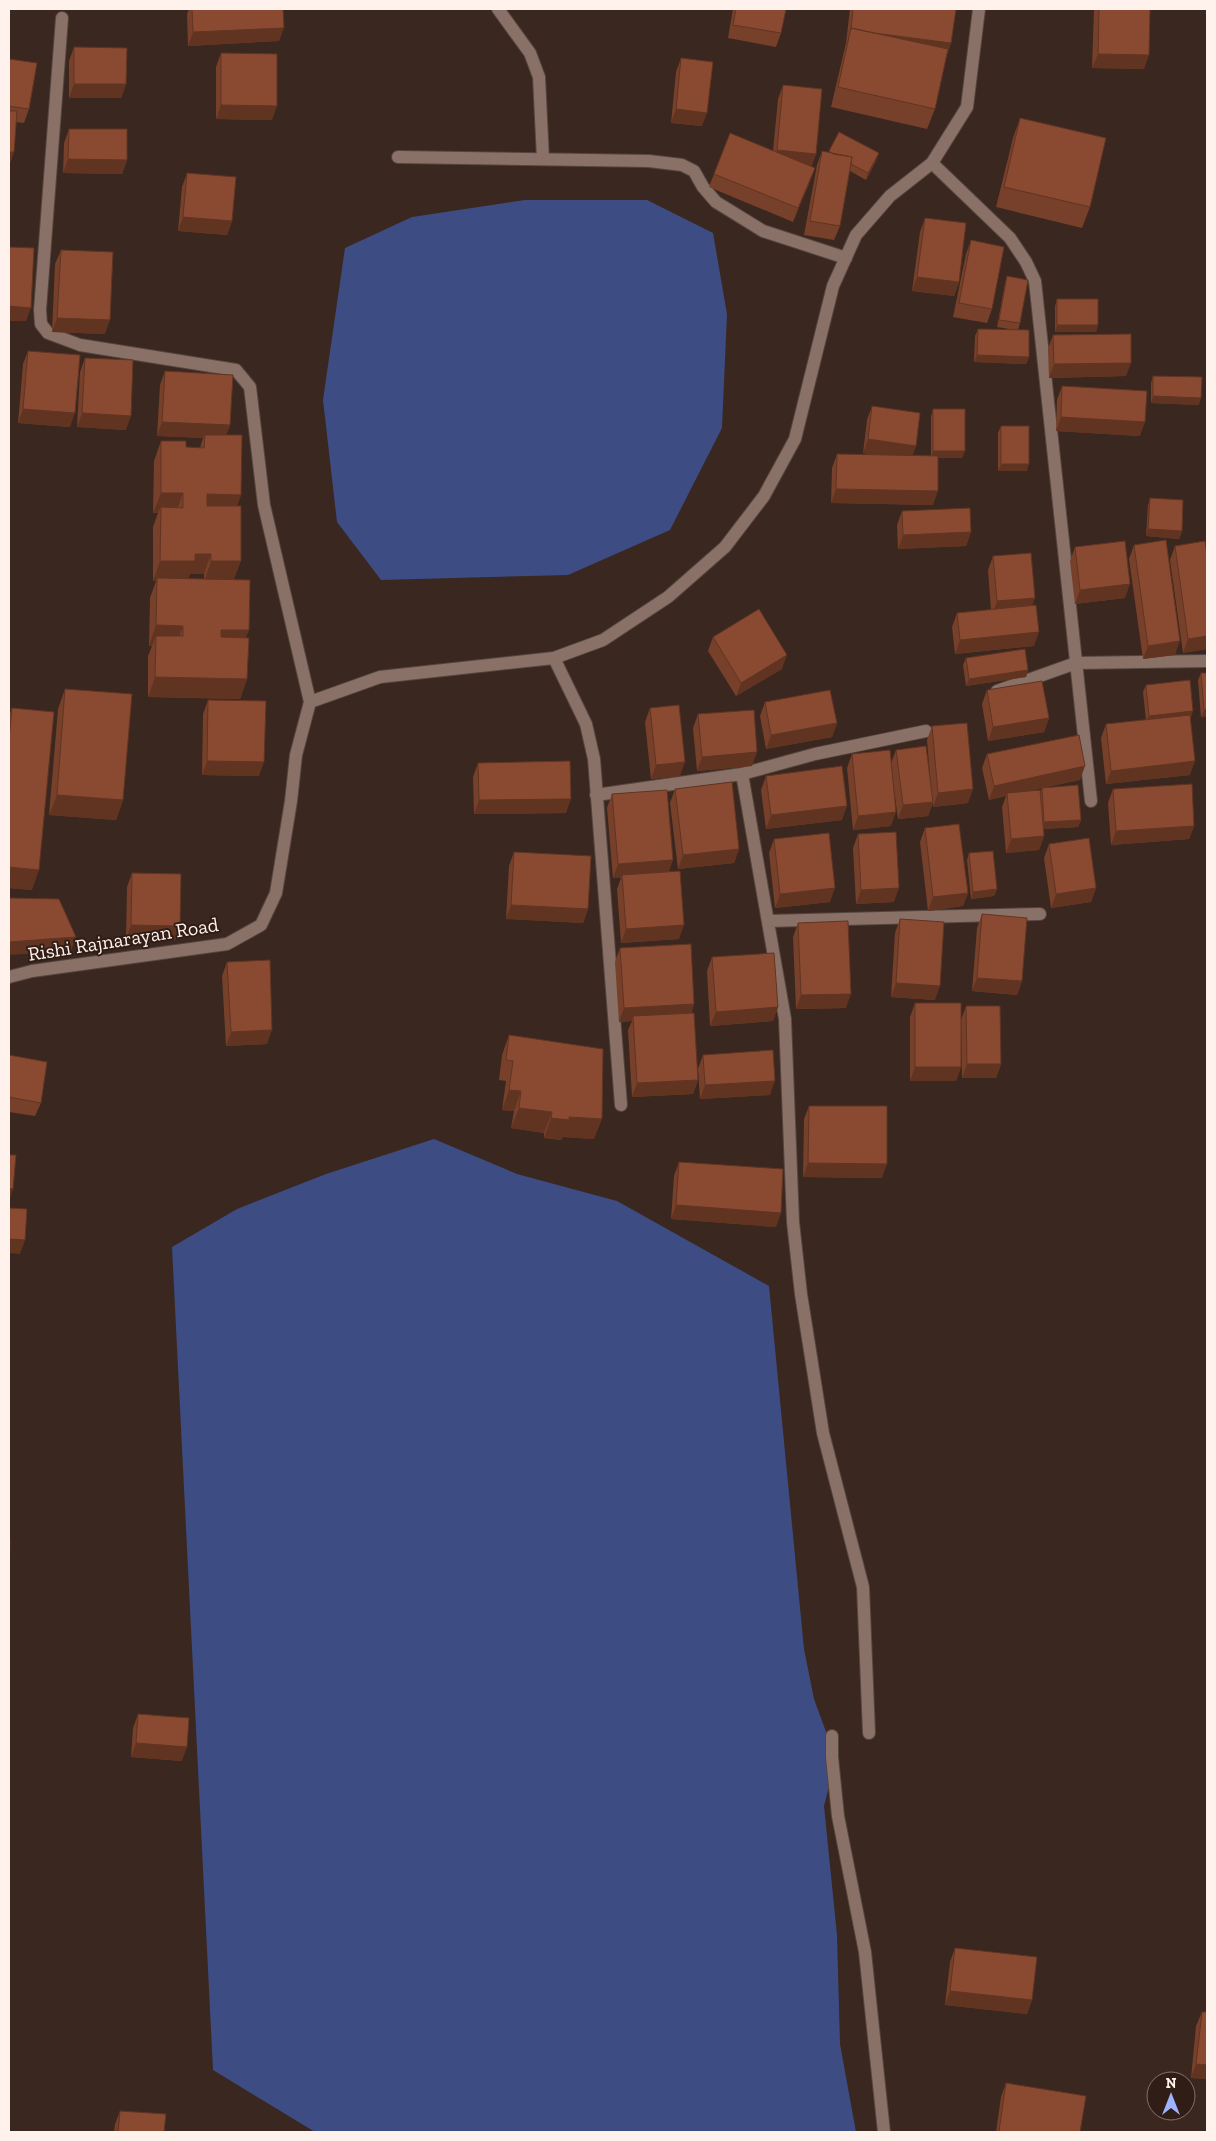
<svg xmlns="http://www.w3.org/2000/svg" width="1216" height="2141" viewBox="0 0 1216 2141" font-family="'Zilla Slab',serif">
	<rect width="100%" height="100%" fill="#3a271f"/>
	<path fill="#3e4c84" d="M525,200h122l66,33 14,81 -5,114 -52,102 -102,45 -187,5 -44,-58 -14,-122 22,-152 67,-31z
		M434,1139l83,35 100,27 152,85 35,363 10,50 22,60 -12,47 13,129 3,109 16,88h-541l-102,-62 -41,-823 65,-38 89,-35z"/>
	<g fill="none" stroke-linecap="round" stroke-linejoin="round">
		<defs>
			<path id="minor" d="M498,9l32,44 9,24 4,82
				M62,18l-22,292 1,14 7,9 32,12 156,25 14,17 14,118 46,197
				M398,157l251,4 33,4 12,6 9,16 13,15 47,29 83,27
				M932,163l78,75 16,24 9,19 56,520
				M554,658l32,66 8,35 27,346
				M997,691l79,-28 131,-2
				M742,774l43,245 8,203 8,72 22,139 40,154 6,146
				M596,795l146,-21 73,-20 111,-23
				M768,921l272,-7
				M832,1736v21l6,59 27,136 19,180"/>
			<path id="secondary" d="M9,977l23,-6 195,-27 34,-19 15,-32 15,-92 5,-46 14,-53 70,-25 174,-19 49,-18 65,-43 57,-50 39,-51 31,-57 38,-153 23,-51 34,-39 42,-33 35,-56 12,-98"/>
		</defs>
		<use href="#minor" stroke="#56453f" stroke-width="14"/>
		<use href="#secondary" stroke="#56453f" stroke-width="14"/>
		<use href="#minor" stroke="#897168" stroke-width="12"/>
		<use href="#secondary" stroke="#897168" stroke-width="12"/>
	</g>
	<path fill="#77402a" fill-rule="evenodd" d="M189,9h94l-4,32 -91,5 -1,-32z
		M733,9h53l-5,24 -5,14 -48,-9z
		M850,9h106l-5,34 -4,12 -12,54 -8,20 -96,-22 15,-64z
		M1094,9h56l-6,60 -52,-1z
		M74,47l52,37 -5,14h-52v-37z
		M221,53l51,67 -56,-1v-52z
		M681,58l21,68 -31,-3 5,-51z
		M9,59l20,50 -5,14 -8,-1 -2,30 -5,14z
		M783,85l33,69 -5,12 4,2 -22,54 -84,-35 5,-13 59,-23 5,-52z
		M1020,118l70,89 -8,21 -86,-21 17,-69z
		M69,129l58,31 -5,14 -59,-1 1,-30z
		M839,132l37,29 -10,19 -16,-9 -10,55 -6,14 -30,-5 13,-70 5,-14 6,2z
		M187,173l45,48 -5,14 -49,-4 4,-44z
		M925,218l34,64 -5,14 -42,-5 8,-59z
		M971,240l21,69 -5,14 -34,-6 13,-63z
		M61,250l44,84 -53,-2 3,-68z
		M1007,276l13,47 -2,7 11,27 -3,7 -52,-2 1,-26 3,-7 37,1 -18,-3 8,-44z
		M1057,299l41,26 -2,7h-41v-26z
		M1053,335l73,41 -77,2 -1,-29z
		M28,351l42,76 -52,-4 5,-59z
		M85,358l41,72 -49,-3 3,-55z
		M165,371l65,54 -4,10 15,60 -4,11 -3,74 12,58 1,41 -7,20 -92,-2v-41l4,-10h-3l1,-48 6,-17h-3v-54l5,-14h-5l1,-52 7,-20 25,6 14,1 3,-10 -46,-2 3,-51zM190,574h14v5h-16z
		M1153,376l46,29 -48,-2v-20z
		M1062,386l78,50 -84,-5 1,-31z
		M872,406l44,40 -4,9 19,1v-39l2,-8 29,49h-24l-5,47 -102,-2 1,-35 5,-14 38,1 -12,-2 4,-33z
		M1001,426l26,45h-29v-38z
		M1150,498l32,33 -3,8 -33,-3 2,-31z
		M902,511l69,21 -5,14 -68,3 -1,-24z
		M1134,545l41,110 -32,4 -14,-100z
		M1175,546l32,10v93l-24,4 -13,-93z
		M1075,547l50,51 -50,6 -5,-43z
		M993,556l39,49 2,41 -79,8 -3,-27 5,-14 34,-3 -3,-40z
		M713,637l69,32 -46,27 -28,-45z
		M966,658l62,12 -2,7 -60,9 -3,-21z
		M1201,673h6v43l-6,1 -3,-37z
		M1146,685l45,33h-1v57l-84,9 -5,-46 5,-14 40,-4 -3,-28z
		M65,689l58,111 -7,20 -67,-5 9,-106z
		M987,690l62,28 -5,14 -56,9 -6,-37z
		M208,700l51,76 -57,-1 1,-61z
		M765,702l72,21 -5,14 -66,12 -6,-33z
		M12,708l20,182 -23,-2v-172z
		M650,708l30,68 -29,3 -6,-57z
		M698,714l54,52 -55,5 -4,-43z
		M932,726l36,77 -35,4v-4l-5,13 -30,3 -5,-36 -2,43 -38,4 -6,-62 5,-14 39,9 5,-13 35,38 -4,-48z
		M987,754l93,26 -34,7 35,33 -3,7 -34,2v7l-5,14 -33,3 -4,-46 4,-11 -17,4 -7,-32zM1042,788l-2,4 -12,-1z
		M478,763l88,50 -92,1 -1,-37z
		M766,776l76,44 -76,9 -5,-39z
		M675,789l64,60 -5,14 -56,6 -8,-66z
		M1113,789l81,37 -5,13 -78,6 -3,-42z
		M612,794l57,78 10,67 -58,4 -4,-54 4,-11h-8l-6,-70z
		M925,828l43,65 -5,13 -35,5 -8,-69z
		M858,834l36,68 -38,2 -3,-56z
		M774,839l56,63 -55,6 -6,-55z
		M1049,844l47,44 -5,14 -40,6 -7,-50z
		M514,852l74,57 -5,14 -77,-4 3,-53z
		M969,853l28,36 -3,7 -23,3 -4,-39z
		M132,873l48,53 -5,14 -49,-1 1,-52z
		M982,914l40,67 -5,14 -45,-4 5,-63z
		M900,919l35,81 -44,-3 4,-64z
		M798,923l48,85 -50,1 -3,-72z
		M620,948l74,56 -3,10 7,66 -5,14 -61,3 -4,-67 4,-9 -13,1 -4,-60z
		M712,957l66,50 -5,14 -63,5 -3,-55z
		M227,962l40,82 -41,2 -4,-70z
		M915,1003l46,64 -5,14h-46v-64z
		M966,1006l35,58 -5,14h-34l-1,-58z
		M509,1035l85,104 -31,-2 -2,3 -17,-2v-5l-33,-5 3,-17 -12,-1 4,-29 -7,-1 3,-25z
		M9,1055l32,48 -6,13 -26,-4z
		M703,1055l67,40 -70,4 -2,-30z
		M809,1106l73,72 -79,-1 1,-58z
		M679,1162l97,65 -105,-8 3,-43z
		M138,1714l44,47 -51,-4 2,-29z
		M955,1948l77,52 -5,14 -82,-9 5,-43z
		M1202,2012h5v67l-16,-1 5,-52z
		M1006,2083l74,49h-84l5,-35z
		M120,2111l44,21h-50l1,-8z"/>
	<path fill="#613422" d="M284,28l-5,13 -91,5 5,-14z
		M851,30l100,13 -5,13z
		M1098,54l51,1 -5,14 -52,-1z
		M74,84h52l-5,14h-52z
		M221,105l56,1 -5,14 -56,-1z
		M676,109l31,4 -5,13 -31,-3z
		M777,150l39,4 -5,14 -39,-4z
		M9,152h5l-5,14z
		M879,153l-3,8 -10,19 2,-7z
		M68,159l59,1 -5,14 -59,-1z
		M815,168l-5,14 -17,40 5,-14z
		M183,217l49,4 -5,14 -49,-4z
		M917,277l42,5 -5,14 -42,-5z
		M9,306l22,2 -5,13h-17z
		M57,318l53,2 -5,14 -53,-2z
		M1057,325h41l-2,7h-41z
		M977,355l52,2 -3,7 -52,-2z
		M1131,363l-5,13 -77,2 5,-14z
		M1153,396l48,2 -2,7 -48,-2z
		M23,409l52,4 -5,14 -52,-4z
		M82,413l49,3 -5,14 -49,-3z
		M1061,417l84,5 -5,14 -84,-5z
		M162,422l68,3 -5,14 -20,-4 -2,3 -46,-2z
		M868,439l48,7 -5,14 -48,-7z
		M933,451h32l-3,7h-31z
		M1001,464h28l-2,7h-29z
		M836,489l102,2 -5,14 -102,-2z
		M161,493h22l-7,20 -15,-6 -3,6h-5z
		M207,494l34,1 -7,20h-35z
		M1148,529l34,2 -3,8 -33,-3z
		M971,532l-5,14 -68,3 5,-14z
		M195,554h16l-7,20h-14l-3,8 -30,-4 -1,3h-3l7,-20z
		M211,561h30l-8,21h-29z
		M1130,584l-5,14 -50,6 5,-14z
		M1035,598l-5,14 -38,3 5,-14z
		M156,625l27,1 -7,20 -20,-10 -4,10h-3z
		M221,630h28l-8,20h-27z
		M1039,632l-5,14 -79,8 5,-14z
		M1207,636v13l-24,4 5,-14z
		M1180,641l-5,14 -32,4 5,-13z
		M787,655l-5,14 -46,27 5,-13z
		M1028,670l-2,7 -60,9 3,-7z
		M155,677l92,2 -7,20 -92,-2z
		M1207,709v7l-6,1 3,-7z
		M1193,711l-2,7 -45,5 3,-7z
		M1049,718l-5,14 -56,9 5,-14z
		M837,723l-5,14 -66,12 5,-14z
		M757,752l-5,14 -55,5 5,-14z
		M207,761l57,1 -5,14 -57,-1z
		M1195,761l-5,14 -84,9 5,-13z
		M685,762l-5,14 -29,3 5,-14z
		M1085,766l-5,14 -73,16v-3l-1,3 -17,4 5,-14z
		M973,789l-5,14 -35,4 5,-14z
		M57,795l66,5 -7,20 -67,-5z
		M571,799l-5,14 -92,1 5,-14z
		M933,802l-5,14 -30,3 5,-14z
		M847,806l-5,14 -76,9 5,-14z
		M896,812l-5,14 -38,4 5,-14z
		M1081,820l-3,7 -36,2 2,-7z
		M1194,826l-5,13 -78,6 5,-14z
		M1044,836l-5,14 -33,3 5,-14z
		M739,849l-5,14 -56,6 5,-14z
		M673,860l-5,14 -46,1 -1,3h-8l5,-14z
		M9,867l30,3 -7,20 -23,-2z
		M835,888l-5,14 -55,6 5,-14z
		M899,888l-5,14 -38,2 5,-14z
		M1096,888l-5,14 -40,6 5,-14z
		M997,889l-3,7 -23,3 2,-7z
		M968,893l-5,13 -35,5 5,-14z
		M511,905l77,4 -5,14 -77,-4z
		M131,925l49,1 -5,14 -49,-1z
		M684,925l-5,14 -58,4 5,-14z
		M76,937l-5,14 -62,4v-13z
		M977,978l45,3 -5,14 -45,-4z
		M896,983l44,3 -5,14 -44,-3z
		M851,994l-5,14 -50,1 5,-14z
		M694,1004l-5,14 -56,-2 -1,5 -13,1 5,-14z
		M778,1007l-5,14 -63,5 6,-14z
		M272,1030l-5,14 -41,2 5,-14z
		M967,1064h34l-5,14h-34z
		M915,1067h46l-5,14h-46z
		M698,1080l-5,14 -61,3 5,-14z
		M775,1081l-5,14 -70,4 5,-14z
		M509,1090l12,1 -7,20 -12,-1z
		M519,1108l33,4 -8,21 -33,-5z
		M569,1117l33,2 -8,20 -31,-2 -2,3 -17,-2 7,-20z
		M808,1163l79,1 -5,14 -79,-1z
		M9,1188l4,1 -4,12z
		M676,1205l105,8 -5,14 -105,-8z
		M9,1239l16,1 -5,14 -11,-1z
		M136,1743l51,4 -5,14 -51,-4z
		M950,1991l82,9 -5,14 -82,-9z
		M1196,2064l11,1v14l-16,-1z"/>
	<path fill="#8a4a31" stroke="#613422" d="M192,9h91l1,19 -91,4z
		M736,9h50l-5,24 -48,-8z
		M853,9h103l-5,34 -77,-10 -23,-5v2z
		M1099,9h51l-1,46 -51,-1z
		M851,28l97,21 -13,60 -97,-22z
		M74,47l53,1 -1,36h-52z
		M221,53l56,1v52l-56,-1z
		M681,58l32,4 -6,51 -31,-4z
		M9,59l28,4 -8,46 -20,-3z
		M783,85l39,4 -6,65 -39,-4z
		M9,111h8l-3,41h-5z
		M1020,118l86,20 -16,69 -86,-20z
		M69,129h58v31l-59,-1z
		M839,132l40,21 -11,20 -17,-9 1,-7 -19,-3 -4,-3z
		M730,133l85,35 -17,40 -84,-34z
		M822,151l30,6 -12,69 -30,-5z
		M187,173l49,4 -4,44 -49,-4z
		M925,218l41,5 -7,59 -42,-5z
		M971,240l33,7 -12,62 -33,-6z
		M9,247l25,1 -3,60 -22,-2z
		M61,250l52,2 -3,68 -53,-2z
		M1007,276l21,4 -8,43 -21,-3z
		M1057,299h41v26h-41z
		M978,329l51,1v27l-52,-2z
		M1131,334v29l-77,1 -1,-29z
		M28,351l52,4 -5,58 -52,-4z
		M85,358l48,2 -2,56 -49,-3z
		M165,371l68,4 -3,50 -68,-3z
		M1153,376l49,1 -1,21 -48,-2z
		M1062,386l85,5 -2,31 -84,-5z
		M872,406l48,7 -4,33 -48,-7z
		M933,409h32v42h-32z
		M1001,426h28v38h-28z
		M205,435h37l-1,60 -34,-1v12h34v55h-30v-7h-16v7h-35l1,-54 22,1v-15h-22v-52h25v6l18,1z
		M837,454l101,2v35l-102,-2z
		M1150,498l33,2 -1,31 -34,-2z
		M970,508l1,24 -68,3 -1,-24z
		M1166,540l14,101 -32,5 -14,-101z
		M1125,541l5,43 -50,6 -5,-43z
		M1205,541l2,15v80l-19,3 -13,-93z
		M1031,553l4,45 -38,3 -4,-45z
		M157,578l93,2 -1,50h-28v7l28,1 -2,41 -92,-2 1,-41h27v-10l-27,-1z
		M1036,605l3,27 -79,8 -3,-27z
		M759,609l28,46 -46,28 -28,-46z
		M1025,649l3,21 -59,9 -3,-21z
		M1201,673h6v36l-3,1z
		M1190,680l3,31 -44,5 -3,-31z
		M1042,681l7,37 -56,9 -6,-37z
		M65,689l67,5 -9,106 -66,-5z
		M830,690l7,33 -66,12 -6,-33z
		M208,700l58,1 -2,61 -57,-1z
		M679,705l6,57 -29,3 -6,-57z
		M12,708l42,4 -15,158 -30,-3v-127z
		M754,710l3,42 -55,5 -4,-43z
		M1190,715l5,46 -84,10 -5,-47z
		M967,723l6,66 -35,4 -6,-67z
		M1079,735l6,31 -91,20 -7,-32z
		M926,746l7,56 -30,3 -7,-55z
		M890,750l6,62 -38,4 -6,-62z
		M570,761l1,38 -92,1 -1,-37z
		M842,766l5,40 -76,9 -5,-39z
		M732,782l7,67 -56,6 -8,-66z
		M1192,784l2,42 -78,5 -3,-42z
		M1078,785l3,35 -37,2 -2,-34z
		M667,790l6,70 -55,4 -6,-70z
		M1040,790l4,46 -33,3 -4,-46z
		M959,824l9,69 -35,4 -8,-69z
		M896,832l3,56 -38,2 -3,-56z
		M829,833l6,55 -55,6 -6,-55z
		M1089,838l7,50 -40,6 -7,-50z
		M993,851l4,38 -24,3 -4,-39z
		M514,852l77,4 -3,53 -77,-4z
		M680,871l4,54 -58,4 -4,-54z
		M132,873l49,1 -1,52 -49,-1z
		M9,898l50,1 17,38 -67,5z
		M982,914l45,4 -5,63 -45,-3z
		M900,919l44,3 -4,64 -44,-3z
		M848,921l3,73 -50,1 -3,-72z
		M691,944l3,60 -70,4 -4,-60z
		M774,953l4,54 -62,5 -4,-55z
		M270,960l2,70 -41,2 -4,-70z
		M915,1003h46v64h-46z
		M966,1006h34l1,58h-34z
		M694,1013l4,67 -61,3 -4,-67z
		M509,1035l94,14 -1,70 -33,-2v3l-18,-2 1,-6 -33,-4 2,-17 -12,-1 4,-29 -7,-1z
		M773,1050l2,31 -70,4 -2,-30z
		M9,1055l38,7 -6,41 -32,-6z
		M809,1106h78v58l-79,-1z
		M9,1155h7l-3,34 -4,-1z
		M679,1162l104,7 -2,44 -105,-8z
		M9,1208l18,1 -2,31 -16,-1z
		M9,1539h1l-1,40z
		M138,1714l51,4 -2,29 -51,-4z
		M955,1948l82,9 -5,43 -82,-9z
		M1202,2012h5v53l-11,-1z
		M1006,2083l80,13 -6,36h-77l-4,-1z
		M120,2111l46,3 -2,18h-46z"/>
	<g text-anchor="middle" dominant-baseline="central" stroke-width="4" stroke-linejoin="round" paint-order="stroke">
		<g font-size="20" fill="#fff1ec" stroke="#301d16">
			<text transform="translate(123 939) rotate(-9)">Rishi Rajnarayan Road</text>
		</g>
	</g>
	<rect width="1216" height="2141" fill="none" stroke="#fff1ec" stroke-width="20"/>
	<g transform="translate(1171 2096)"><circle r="24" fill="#301d16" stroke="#83726c"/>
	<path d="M0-4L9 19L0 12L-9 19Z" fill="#9eb3fd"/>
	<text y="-8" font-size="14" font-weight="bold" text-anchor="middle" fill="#fff1ec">N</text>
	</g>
</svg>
